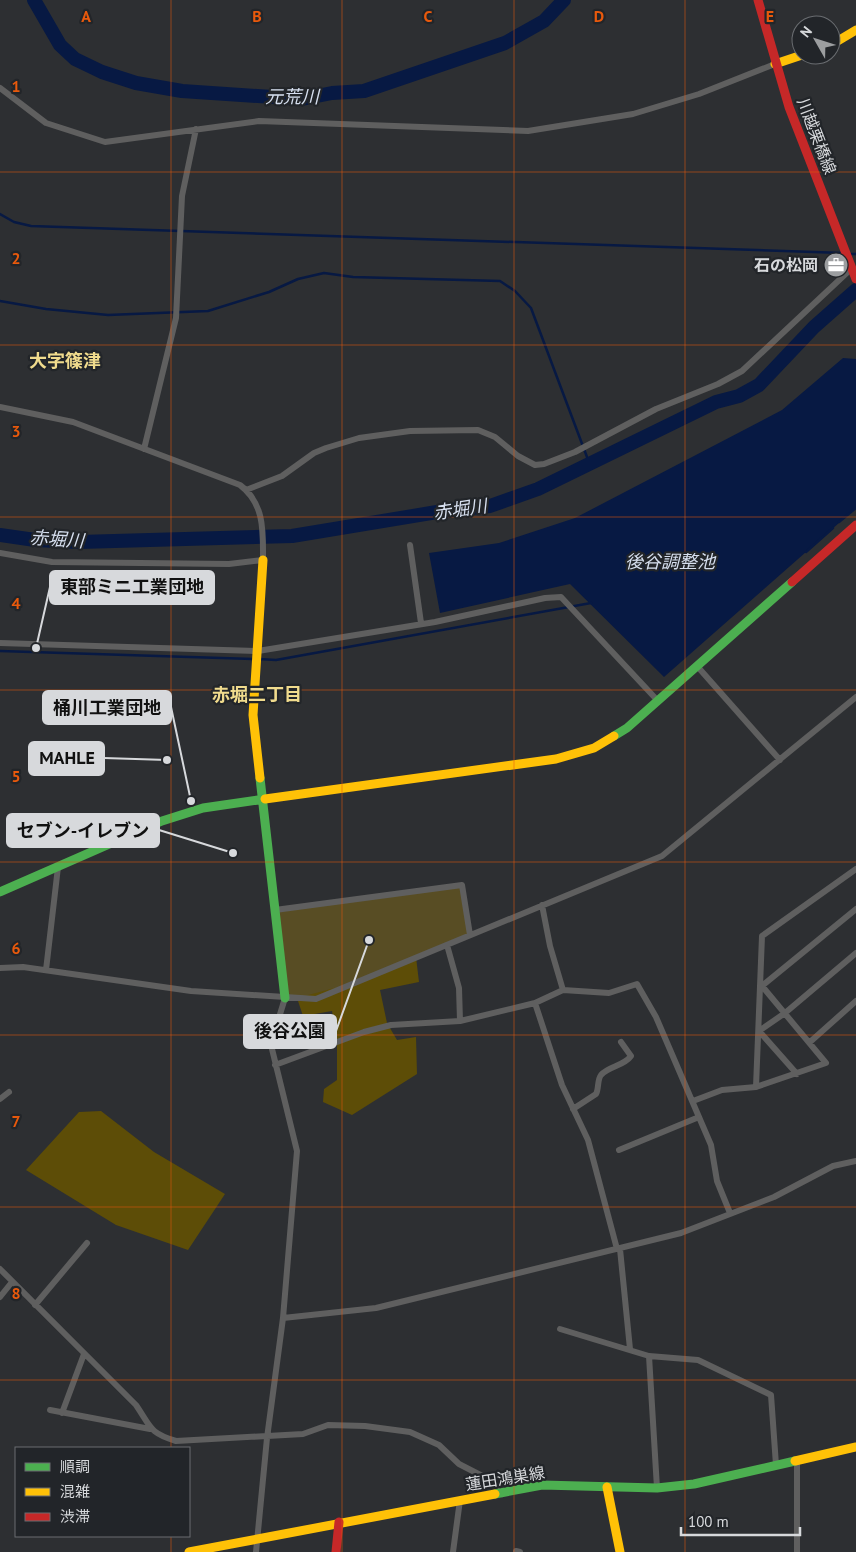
<svg xmlns="http://www.w3.org/2000/svg" width="856" height="1552" viewBox="0 0 856 1552" font-family="'PT Sans','Noto Sans JP',sans-serif">
	<rect width="100%" height="100%" fill="#2d2f32"/>
	<path fill="#584d24" d="M462,885l8,50 -154,64 -31,-1 -10,-88z"/>
	<path fill="#5d4d07" d="M416,957l3,25 -39,8 7,33 10,17 19,-3 1,37 -65,41 -29,-13 1,-13 13,-9v-40l-5,-29 -29,5 -6,-18 60,-16z
		M101,1111l53,41 71,42 -37,56 -72,-25 -90,-55 53,-58z"/>
	<path fill="#071943" d="M843,358l13,1v149l-192,169 -94,-93 -130,29 -11,-60 70,-10 76,-25 207,-108z"/>
	<g fill="none" stroke-linecap="round" stroke-linejoin="round">
		<path stroke="#071943" stroke-width="2.5" d="M0,214l14,8 17,4 812,27
			M848,254h8
			M0,301l46,8 62,6 100,-4 61,-19 29,-13 26,-6 29,4 147,4 15,10 16,17 59,157
			M839,522l17,-14
			M806,552l27,-24
			M0,651l253,8
			M259,659l17,1 315,-57"/>
		<path stroke="#071943" stroke-width="14" d="M34,0l26,45 15,14 27,13 34,11 46,8 120,8 30,-6 32,-2 141,-48 39,-22 20,-21
			M0,535l35,5 44,2 213,-6 151,-25 47,-5 48,-17 178,-87 23,-6 20,-11 55,-58 42,-37"/>
		<path stroke="#5f5f5f" stroke-width="6" d="M0,88l46,35 59,19 154,-21 269,10 105,-17 66,-20 76,-30
			M0,407l73,15 167,63c25,19 23,47 23,75l-34,4 -177,-2 -52,-9
			M144,449l32,-131 6,-122 14,-67
			M246,490l36,-14 32,-23 12,-5 33,-10 51,-7 68,-1 17,7 23,19 17,9 9,-1 31,-12 81,-43 62,-25 24,-13 110,-103
			M410,545l11,78
			M0,643l258,8 177,-29 110,-24 16,-1 97,104
			M697,666l83,94
			M275,910l187,-25 8,50
			M0,968l23,-1 168,24 125,8 346,-143 194,-159
			M46,970l12,-103
			M762,986l64,77 -70,24 6,-151 94,-67
			M762,986l94,-77
			M563,990l46,3 28,-9 19,33 55,128 6,36 13,32
			M535,1003l27,82 26,55 29,109
			M460,1021l75,-18 28,-13 -13,-44 -8,-41
			M810,1042l46,-41
			M275,1065l89,-33 27,-7 69,-4 -1,-33 -12,-43
			M797,1074l-38,-43 26,-18 71,-60
			M0,1099l9,-7
			M693,1101l29,-11 34,-3
			M573,1109l23,-15c3,-5 1,-14 5,-19 8,-9 23,-9 30,-19l-10,-14
			M619,1150l80,-33
			M620,1249l10,100
			M0,1269l136,136c15,22 13,28 40,36l127,-7 25,-9 37,1 45,6 29,13 20,19 37,19 6,11
			M0,1297l12,-15
			M35,1305l52,-62
			M283,1318l93,-10 305,-75 93,-36 59,-31 23,-5
			M560,1329l89,27 49,4 73,35 5,70
			M649,1356l8,132
			M50,1410l100,19
			M62,1413l22,-59
			M797,1461v91
			M516,1551l4,1
			M256,1552l11,-114 16,-120 14,-167 -25,-102 1,-12 12,-39
			M453,1552l7,-52"/>
		<path stroke="#4caf50" stroke-width="9" d="M614,736l13,-8 165,-146
			M260,778l25,220
			M0,892l162,-71 41,-13 62,-9
			M495,1494l47,-9 115,3 37,-4 101,-23"/>
		<path stroke="#ffc107" stroke-width="9" d="M831,45l25,-15
			M775,64l27,-9
			M260,778l-7,-63 10,-155
			M265,799l291,-40 38,-11 20,-12
			M795,1461l61,-14
			M607,1487l13,65
			M189,1552l306,-58"/>
		<path stroke="#c62828" stroke-width="9" d="M758,0l31,107 67,172
			M792,582l64,-57
			M336,1552l3,-30"/>
	</g>
	<path fill="none" stroke="#e8590c" stroke-width="1" stroke-opacity="0.55" d="M171,0v1448M342,0v1552M514,0v1552M685,0v1552M0,172h856M0,345h856M0,517h856M0,690h856M0,862h856M0,1035h856M0,1207h856M0,1380h856M171,1536v16"/>
	<defs>
		<symbol id="office-disc" viewBox="-11 -11 22 22"><circle r="9.5" fill="#9c9ea0" stroke="#222529"/><path d="M-6-3h4V-5.5h4V-3h4V5H-6ZM-1-4.5V-3h2v-1.5ZM-6 0V1H6V0Z" fill="#fff"/></symbol>
	</defs>
	<g fill-rule="evenodd">
		<use href="#office-disc" x="822" y="251" width="28" height="28"/>
	</g>
	<g text-anchor="middle" dominant-baseline="central" stroke-width="4.5" stroke-linejoin="round" paint-order="stroke">
		<g font-size="16" fill="#d7d9dc" stroke="#222529">
			<text transform="translate(817 136) rotate(69)">川越栗橋線</text>
			<text transform="translate(505 1478) rotate(-9)">蓮田鴻巣線</text>
		</g>
		<g font-size="16" font-weight="bold" fill="#d7d9dc" stroke="#222529" text-anchor="end">
			<text x="818" y="265">石の松岡</text>
		</g>
		<g font-size="18" font-style="italic" fill="#d6dfef" stroke="#222529">
			<text x="292" y="96">元荒川</text>
			<text transform="translate(460 509) rotate(-8)">赤堀川</text>
			<text transform="translate(57 539) rotate(4)">赤堀川</text>
			<text x="670" y="561">後谷調整池</text>
		</g>
		<g font-size="18" font-weight="bold" fill="#f0db8d" stroke="#222529">
			<text x="65" y="360">大字篠津</text>
			<text x="257" y="694">赤堀二丁目</text>
		</g>
	</g>
	<g font-size="16" text-anchor="middle" font-weight="bold" fill="#e8590c" stroke="#222529" stroke-width="4.5" stroke-linejoin="round" paint-order="stroke">
		<text x="86" y="22">A</text>
		<text x="257" y="22">B</text>
		<text x="428" y="22">C</text>
		<text x="599" y="22">D</text>
		<text x="770" y="22">E</text>
		<text x="16" y="92">1</text>
		<text x="16" y="264">2</text>
		<text x="16" y="437">3</text>
		<text x="16" y="609">4</text>
		<text x="16" y="782">5</text>
		<text x="16" y="954">6</text>
		<text x="16" y="1127">7</text>
		<text x="16" y="1299">8</text>
	</g>
	<path fill="none" stroke="#d7d9dc" stroke-width="2" d="M36 648L50 587M191 801L171 707M167 760L104 758M233 853L159 830M369 940L336 1031"/>
	<g fill="#d7d9dc" stroke="#222529" stroke-width="2">
		<circle cx="36" cy="648" r="5"/>
		<circle cx="191" cy="801" r="5"/>
		<circle cx="167" cy="760" r="5"/>
		<circle cx="233" cy="853" r="5"/>
		<circle cx="369" cy="940" r="5"/>
	</g>
	<g fill="#d7d9dc" stroke="#d7d9dc" stroke-width="2">
		<rect x="50" y="571" width="164" height="33" rx="5"/>
		<rect x="43" y="691" width="128" height="33" rx="5"/>
		<rect x="29" y="742" width="75" height="33" rx="5"/>
		<rect x="7" y="814" width="152" height="33" rx="5"/>
		<rect x="244" y="1015" width="92" height="33" rx="5"/>
	</g>
	<g font-size="18" text-anchor="middle" font-weight="bold" fill="#111">
		<text x="132" y="593">東部ミニ工業団地</text>
		<text x="107" y="714">桶川工業団地</text>
		<text x="67" y="764">MAHLE</text>
		<text x="83" y="837">セブン-イレブン</text>
		<text x="290" y="1037">後谷公園</text>
	</g>
	<rect x="15" y="1447" width="175" height="90" fill="#222529" stroke="#6a6d71"/>
	<rect x="25" y="1463" width="25" height="8" fill="#4caf50" stroke="#6a6d71"/>
	<text x="60" y="1472" font-size="15" fill="#d7d9dc">順調</text>
	<rect x="25" y="1488" width="25" height="8" fill="#ffc107" stroke="#6a6d71"/>
	<text x="60" y="1497" font-size="15" fill="#d7d9dc">混雑</text>
	<rect x="25" y="1513" width="25" height="8" fill="#c62828" stroke="#6a6d71"/>
	<text x="60" y="1522" font-size="15" fill="#d7d9dc">渋滞</text>
	<g transform="translate(816 40) rotate(309)"><circle r="24" fill="#222529" stroke="#6a6d71"/>
	<path d="M0-4L9 19L0 12L-9 19Z" fill="#9c9ea0"/>
	<text y="-8" font-size="14" font-weight="bold" text-anchor="middle" fill="#d7d9dc">N</text>
	</g>
	<path d="M681 1527v8h119v-8" fill="none" stroke="#d7d9dc" stroke-width="2.5"/>
	<text x="688" y="1527" font-size="15" fill="#d7d9dc" stroke="#222529" stroke-width="4" paint-order="stroke">100 m</text>
</svg>
